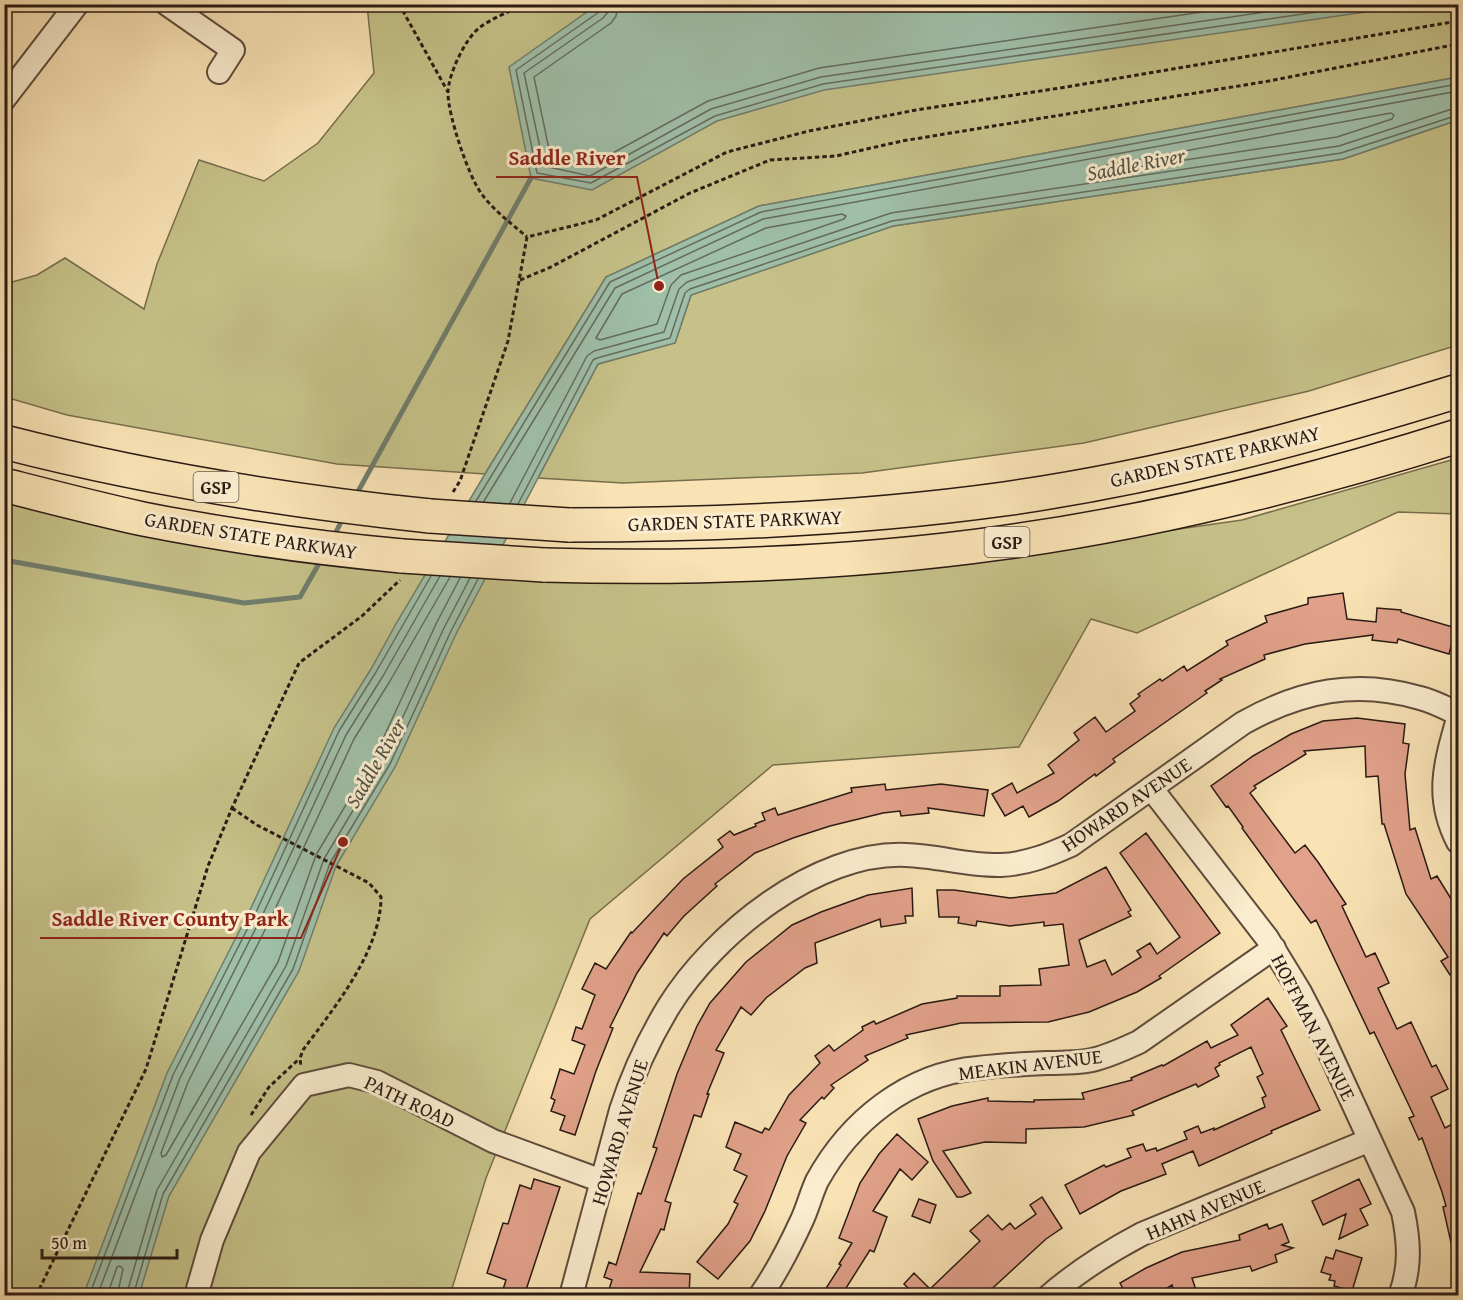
<svg xmlns="http://www.w3.org/2000/svg" width="1463" height="1300" viewBox="0 0 1463 1300" font-family="'Gentium Book Plus',serif">
	<rect width="100%" height="100%" fill="#f9e3b5"/>
	<filter id="stains"><feTurbulence type="fractalNoise" baseFrequency=".00333" numOctaves="4"/><feColorMatrix values="0 0 0 0 .2 0 0 0 0 .09 0 0 0 0 .02 0 0 0 .5 -.17"/></filter>
	<radialGradient id="worn" r=".72"><stop offset=".6" stop-color="#630" stop-opacity="0"/><stop offset="1" stop-color="#630" stop-opacity=".3"/></radialGradient>
	<path fill="#c5c188" stroke="#786e4e" stroke-width="1.5" d="M367,5h1091v72l-699,129 -153,71 -121,197 -148,-10 -270,-49 -62,-18v-113l32,-9 28,-17 79,51 13,-45 42,-104 65,21 54,-38 56,-70z
		M1458,120v225l-149,46 -225,52 -222,30 -239,10 -85,-5 60,-114 77,-21 16,-48 202,-69 450,-67z
		M1458,458v56l-60,-2 -261,121 -46,-14 -72,128 -246,18 -183,154 -104,259 -36,117 -445,1 -1,-811 345,80 732,-22 161,-23z"/>
	<path fill="#9fbfa8" stroke="#707d6c" stroke-width="1.5" d="M603,5v-1l811,1 -590,85 -107,31 -125,69 -61,-12 -22,-111 85,-60z
		M1458,77v43l-115,39 -450,67 -202,69 -16,48 -77,21 -142,270 -61,133 -59,99 -37,105 -130,225 -30,99 -56,1 84,-223 84,-165 83,-180 37,-59 26,-47 88,-148 121,-197 153,-71z"/>
	<g fill="none" stroke-linecap="round" stroke-linejoin="round">
		<path stroke="#646c5e" stroke-width="1.5" d="M601,4l-2,8 -83,58 21,103 54,10 124,-67 108,-32 549,-80
			M609,4l-1,8 -5,6 -79,55 20,93 46,10 121,-67 110,-32 499,-73
			M618,4l-2,12 -5,7 -77,54 17,82 38,7 119,-65 111,-33 438,-64
			M1391,113l3,2 -2,4 -55,18 -244,37 -3,-3 2,-3z
			M842,214l4,2 -2,3 -163,56 -10,10 -14,39 -57,16 -4,-2 26,-44 144,-66z
			M476,501l134,-219 151,-70 697,-128
			M484,501l131,-213 148,-69 695,-128
			M510,503l77,-147 7,-5 70,-19 15,-43 8,-7 204,-69 448,-67 119,-39
			M518,504l75,-144 4,-2 73,-20 15,-45 5,-4 202,-68 449,-68 117,-38
			M450,577l-60,104 -36,58 -83,179 -83,164 -27,71 1,4 4,-2 112,-193 38,-107 59,-99 61,-132 24,-46
			M89,1296l84,-221 84,-165 82,-179 37,-59 55,-96
			M97,1296l83,-218 83,-164 83,-179 37,-59 57,-100
			M107,1296l10,-29 3,-1 3,3 -6,27
			M126,1296l31,-106 129,-224 38,-107 59,-99 61,-132 26,-50
			M133,1296l30,-102 130,-225 37,-106 60,-99 61,-133 27,-52"/>
		<path stroke="#707d6c" stroke-width="5" d="M355,497l176,-319
			M334,536l9,-18
			M4,560l240,43 56,-6 22,-39"/>
	</g>
	<path fill="#e1a18a" stroke="#2a1a13" stroke-width="1.5" d="M1343,593l4,26 29,3 1,-14 24,2v2l55,16 -7,26 -51,-15 -1,4 -25,-3 1,-5 -68,9 -41,11 1,4 -45,20 2,1 -17,11 2,2 -94,66 2,3 -19,14 -1,-2 -37,27 -29,16 -6,-11 -18,10 -13,-22 20,-11 5,10 37,-20 -6,-8 31,-25 -5,-7 21,-16 11,15 29,-21 -5,-7 10,-8 -2,-2 22,-15 2,2 22,-15 3,5 41,-26 -2,-4 41,-19 -2,-6 43,-12v-6z
		M1357,718l48,6 -2,19 6,1 -4,30 5,56 5,-2 16,51 6,-3 21,34v63l-1,-3 -7,5 -9,-14 7,-4 -42,-63 -22,-70h-2l-4,-48 -12,1 -1,-31 -61,5 2,3 -52,32 2,2 -6,5 45,60 10,-8 13,17 28,42 -4,2 24,51 9,-4 14,30 -11,5 19,41 14,-7 21,45 4,-2 12,24 -17,8 14,31 13,-7v126h-6l-9,-40 3,-1 -4,-14 -20,-54 -3,2 -10,-22 5,-2 -40,-84 -4,2 -54,-114 -5,3 -69,-95 1,-1 -15,-21 -2,1 -15,-21 42,-30 38,-22 32,-13z
		M885,784l1,6 55,-6 47,6 -4,26 -56,-8 1,5 -28,3 -1,-5 -17,2 -53,13 -37,12 -38,15 -40,31 2,2 -33,30 -17,20 -3,-3 -27,40 -27,54 3,1 -17,43 -21,64 -15,-5 5,-14 -14,-5 4,-11 -4,-2 9,-29 14,5 11,-29 -13,-5 4,-13 6,2 13,-34 -13,-6 13,-26 11,6 25,-37 1,1 51,-54 40,-32 -5,-7 12,-9 4,4 22,-9 -1,-2 10,-4 -3,-7 13,-5 3,7 74,-23 -1,-4z
		M1146,833l74,100 -61,43 2,2 -24,14 -48,20 -41,10 -87,1 -55,12 2,3 -43,18 3,4 -37,25 3,3 -10,11 -2,-2 -22,23 6,3 -19,33 -22,55 -15,30 -32,38 -21,-17 31,-38 10,-20 -4,-2 13,-26 -13,-6 7,-16 -15,-7 9,-25 27,11 3,-5 4,2 20,-35 31,-32 -5,-7 14,-11 5,6 29,-21 -1,-3 12,-6 2,3 46,-20 35,-6v-2h43v-10l41,-1 -2,-16 30,-4 -6,-41 -19,2v-4l-34,4 -33,-5 -1,5 -18,-3 1,-6h-20l-2,-27h17l56,8 46,-5 50,-26 25,43 -3,2 3,4 -52,24 8,27 18,-7 7,15 29,-18 -4,-6 13,-8 7,11 23,-17 -60,-84z
		M912,888l1,28h-8l1,7 -25,4 -1,-8 -65,24 2,20 -12,5 -39,30 -15,17 -10,-8 -25,43 8,3 -17,41h2l-8,23 -7,-2 -29,86 6,2 -7,27 -3,-1 -21,43 50,2 -1,22h-82l5,-16 -8,-3 5,-15 7,3 22,-72 3,1 16,-46 -4,-1 24,-73 20,-48 13,-23 36,-41 46,-37 29,-13 47,-17z
		M1268,998l19,28 -6,4 39,80 -49,21 1,2 -73,33 -6,-15 -31,13 4,10 -45,17 -41,23 -15,-29 39,-20 2,2 25,-10 -4,-8 16,-5 3,7 10,-3 1,3 30,-12 -3,-7 14,-6 3,7 13,-5v2l51,-23 -3,-9 4,-2 -9,-19 6,-3 -12,-27 -32,16 1,2 -5,3 4,8 -21,11 -2,-3 -64,27 2,4 -50,12 -58,2v14l-41,-1 -42,9 28,42 -9,4h-5l-24,-36 -15,-42 34,-13 36,-8v3l46,1v-2l50,-1 -2,-6 50,-13 -1,-2 31,-13 1,1 44,-25 4,7 27,-13 -7,-10z
		M897,1134l31,28 -16,18 -12,-11 -27,42 14,6 -13,35 -4,-2 -29,46h-20l20,-31 -2,-1 13,-21 -13,-5 21,-55 19,-29z
		M534,1179l26,8 -36,109h-23l5,-16 -19,-7 16,-50 5,1 12,-39 11,4z
		M1359,1179l12,25 -11,5 8,16 -29,14 7,-25 -23,11 -11,-24z
		M1042,1197l20,31 -16,11 -62,57h-68l-12,-12 10,-11 16,16 50,-48 -10,-10 18,-16 14,15 8,-7 5,6 21,-15 -6,-9z
		M919,1199l17,6 -6,18 -18,-7z
		M1267,1224l2,5 13,-5 7,18 -7,3 11,3 -18,7 2,7 -25,9 -2,-5 -58,12 6,18h-23l-3,-11 -17,11h-28l-7,-13 26,-15 36,-16 58,-12 -1,-5z
		M1336,1250l26,8 -10,33 -18,-5 1,-5 -6,-1 2,-5 -10,-3 5,-15 7,2z"/>
	<g fill="none" stroke-linecap="round" stroke-linejoin="round">
		<defs>
			<path id="minor" d="M167,4l66,46 -14,22
				M4,99l73,-95
				M1458,719c-13,45 -23,79 0,123
				M1151,788l116,150 33,54 17,33 86,187c6,29 8,55 -3,84
				M196,1296l16,-56 37,-88 55,-67 45,-10 28,7 116,59 109,40
				M571,1296l50,-186c12,-37 28,-71 48,-104 45,-72 147,-155 237,-151 32,1 63,11 95,10 25,-1 48,-10 70,-20l172,-122c57,-32 113,-44 177,-25 13,3 26,10 38,16
				M760,1296c17,-24 30,-50 42,-76 6,-13 9,-26 15,-39 33,-60 91,-107 161,-113 23,-3 46,-4 69,-5 15,0 31,0 45,-3 17,-4 32,-11 47,-18l135,-94
				M1049,1296c29,-25 59,-44 93,-62l228,-94"/>
			<path id="highway" d="M4,442c140,36 282,59 426,74
				M4,485c47,12 93,24 139,34 86,17 173,29 259,37
				M569,525c146,0 291,-6 435,-26 155,-22 305,-62 454,-108
				M544,565c152,4 305,-1 456,-22 156,-21 309,-60 458,-107"/>
		</defs>
		<use href="#minor" stroke="#5e4c3c" stroke-width="26"/>
		<use href="#highway" stroke="#2a1a13" stroke-width="36"/>
		<path stroke="#2a1a13" stroke-width="3" stroke-dasharray="4.5 3" stroke-linecap="butt" d="M399,4l49,88
			M524,4c-15,8 -32,14 -45,24 -14,11 -31,47 -31,65 0,22 20,82 33,100 12,17 30,30 46,44
			M520,280l31,-13 139,-74 80,-33 66,-4 66,-15 367,-60 189,-37
			M453,492l7,-11 48,-140 19,-104 69,-17 131,-68 82,-21 107,-21 144,-22 398,-67
			M232,808l25,17 112,58 12,14c0,54 -47,111 -78,153l-3,8 1,9
			M251,1115l18,-28 30,-28
			M36,1296l110,-227 62,-203 24,-58 67,-145 63,-47 38,-36"/>
		<use href="#minor" stroke="#fbedcf" stroke-width="22"/>
		<use href="#highway" stroke="#f9e3b5" stroke-width="33"/>
		<defs>
			<path id="highway-bridge" d="M430,516l139,9
				M402,556l142,9"/>
		</defs>
		<use href="#highway-bridge" stroke="#2a1a13" stroke-width="36" stroke-linecap="butt"/>
		<use href="#highway-bridge" stroke="#f9e3b5" stroke-width="33"/>
	</g>
	<g text-anchor="middle" dominant-baseline="central" stroke-width="6" stroke-linejoin="round" paint-order="stroke">
		<g fill="#fbedcf" stroke="#69594b" stroke-width="1.5">
			<rect x="193.5" y="472" width="45" height="30" rx="4.5"/>
			<rect x="984.5" y="527" width="45" height="30" rx="4.5"/>
		</g>
		<g font-size="18" font-weight="bold" fill="#2a1a13">
			<text x="216" y="487">GSP</text>
			<text x="1007" y="542">GSP</text>
		</g>
		<g font-size="20" fill="#2a1a13" stroke="#fbedcf">
			<text transform="translate(1215 456) rotate(-13)">GARDEN STATE PARKWAY</text>
			<text transform="translate(735 520) rotate(-2)">GARDEN STATE PARKWAY</text>
			<text transform="translate(251 535) rotate(9)">GARDEN STATE PARKWAY</text>
			<text transform="translate(1126 804) rotate(-34)">HOWARD AVENUE</text>
			<text transform="translate(1314 1027) rotate(63)">HOFFMAN AVENUE</text>
			<text transform="translate(1030 1064) rotate(-7)">MEAKIN AVENUE</text>
			<text transform="translate(410 1101) rotate(25)">PATH ROAD</text>
			<text transform="translate(619 1132) rotate(-73)">HOWARD AVENUE</text>
			<text transform="translate(1205 1209) rotate(-23)">HAHN AVENUE</text>
		</g>
		<g font-size="21" font-style="italic" fill="#535447" stroke="#fbedcf">
			<text transform="translate(1136 164) rotate(-11)">Saddle River</text>
			<text transform="translate(375 763) rotate(-60)">Saddle River</text>
		</g>
	</g>
	<path fill="none" stroke="#8f2418" stroke-width="2" d="M659 286L637 177H496M343 842L301 938H40"/>
	<g fill="#8f2418" stroke="#fbedcf" stroke-width="2">
		<circle cx="659" cy="286" r="6"/>
		<circle cx="343" cy="842" r="6"/>
	</g>
	<g font-size="21" text-anchor="middle" font-weight="bold" fill="#8f2418" stroke="#fbedcf" stroke-width="6" stroke-linejoin="round" paint-order="stroke">
		<text x="567" y="165">Saddle River</text>
		<text x="170" y="926">Saddle River County Park</text>
	</g>
	<rect width="1463" height="1300" fill="none" stroke="#f9e3b5" stroke-width="24"/>
	<rect x="6" y="6" width="1451" height="1288" fill="none" stroke="#2a1a13" stroke-width="3"/>
	<rect x="12" y="12" width="1439" height="1276" fill="none" stroke="#2a1a13" stroke-width="1.5"/>
	<path d="M42 1249v9h135v-9" fill="none" stroke="#2a1a13" stroke-width="3"/>
	<text x="51" y="1249" font-size="18" fill="#2a1a13" stroke="#fbedcf" stroke-width="4.5" paint-order="stroke">50 m</text>
	<rect width="100%" height="100%" filter="url(#stains)"/>
	<rect width="100%" height="100%" fill="url(#worn)"/>
</svg>
